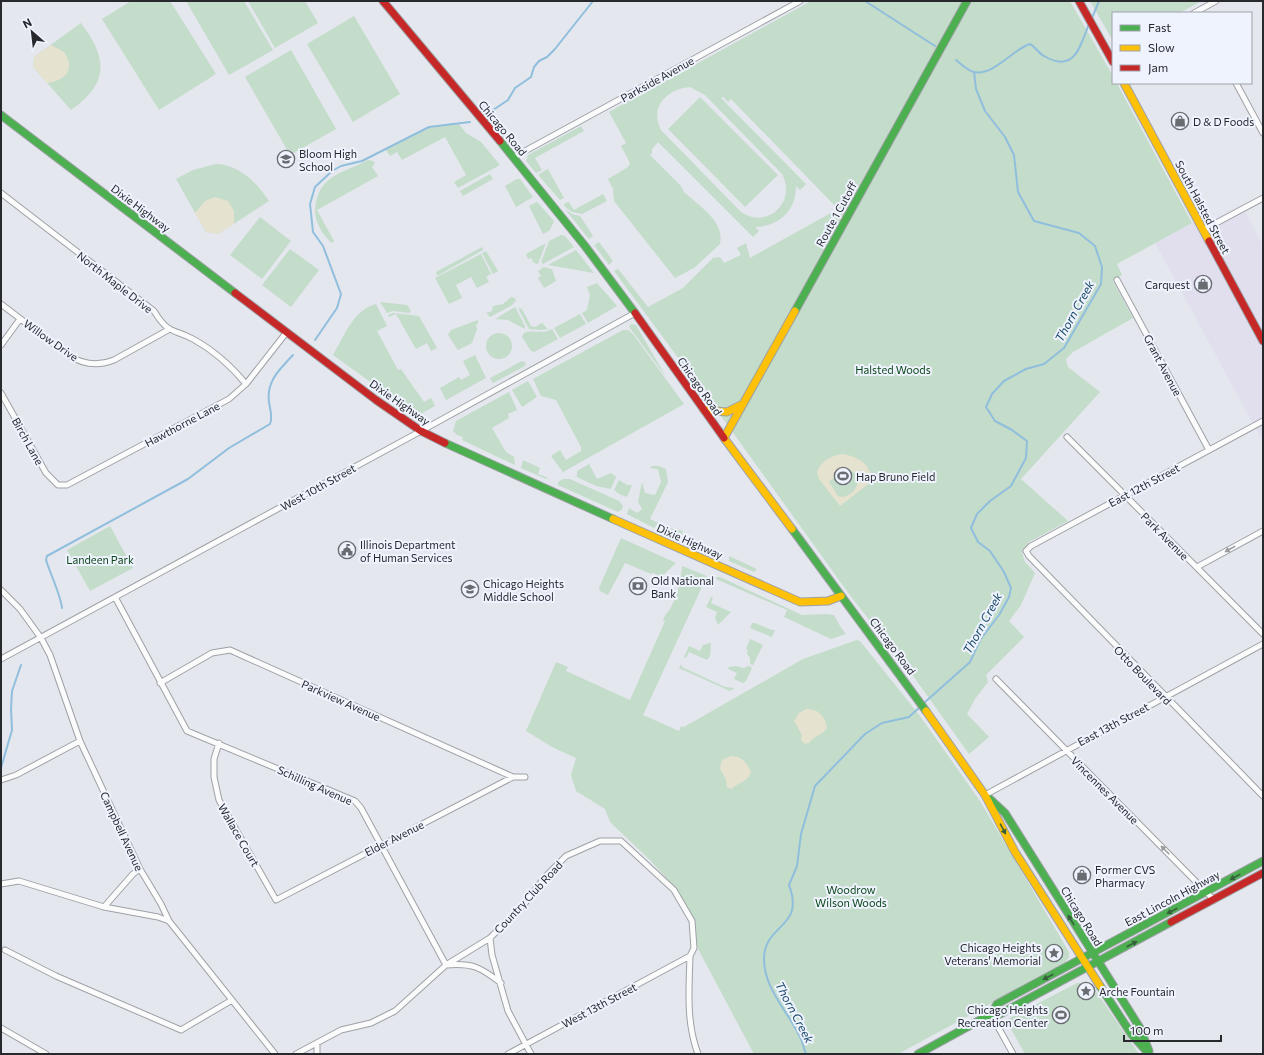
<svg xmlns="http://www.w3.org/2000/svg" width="1264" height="1055" viewBox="0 0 1264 1055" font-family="Commissioner,sans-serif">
	<rect width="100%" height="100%" fill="#e4e7ee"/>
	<path fill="#e1dfee" d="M1241,205l22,40v197l-108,-199 47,-25 4,6z"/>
	<path fill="#c4dcca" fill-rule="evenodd" d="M131,1h39l46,73 -57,36 -57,-91z
		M186,1h58l29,49 -44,25z
		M248,1h57l13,22 -43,25z
		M811,1h259l43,75v7h4l3,6 72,134 -75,41 5,11 -9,6 20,37 -60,34 -7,7 2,8 32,25 -79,87 47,42 -39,21 -7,11 3,9 10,11 -14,32 -12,16 15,16 -38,38 2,7 -13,17 -8,15 22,23 -20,17 -63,-88 -54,-68 -139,-193 -99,-134 3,-2 2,1 29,37 35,-19 30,-30 7,-1 4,6 17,-8 -4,-7 9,-5 4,15 88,-49 -107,-110 -3,3 -5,-5 -2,1 85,86 -6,6 -4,-4c0,25 -17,40 -41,41l4,4 -6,6 -95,-95 -6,7v4l-2,2 31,31 3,6c15,14 41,29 36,52l-26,24 -19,10 -61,-77 -1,-12 -5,-10 20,-12 2,-4 -9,-17 5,-3 -17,-31zM690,87l15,8 77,79c15,28 -15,56 -41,38l-80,-82c-12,-23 6,-41 29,-43z
		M1090,1h112l-23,12h-66v28z
		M354,16l46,78 -47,28 -46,-78z
		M81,23c27,36 28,60 -10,87l-38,-43 1,-10z
		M291,50l45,79 -46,26 -45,-78z
		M700,97l78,78 -33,32 -77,-78z
		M459,124l7,9 15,9 19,23 -42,23 -4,-6 12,-7 -21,-38 -43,23 -5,-8 -7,4 -4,-6 43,-22z
		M581,126l3,5 -49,27 7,12 -6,3 -10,-12 2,-6z
		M368,160l5,1 2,2 -3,4 6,9 -61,34 17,31 -2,2c-9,-7 -17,-21 -17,-32 2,-36 27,-37 53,-51z
		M216,164c24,1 40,18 53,37l-51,33 -12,-2 -30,-53 17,-9z
		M548,169l16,29 -4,2 -21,-24v-2z
		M490,174l3,5 -30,17 -3,-5z
		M517,179h3l13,18 -17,10 -11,-21z
		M603,194l4,7 -25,13 -10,-2 -8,-6 1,-3 4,-1 5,8z
		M537,202l17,19 -4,9 -7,4 -14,-28z
		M565,209l7,5 8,2 13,20 -4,3z
		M260,217l31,24 -29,38 -32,-24z
		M561,235l4,1 9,11 -31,17 -2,-2 8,-21z
		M599,242l14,19 -4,4 -15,-20z
		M546,243l-8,21 -4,-1 -3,-5 -3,1 -2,-5z
		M482,247l1,3 -46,26 -1,-4z
		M290,249l29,21 -28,37 -29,-22z
		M576,250l18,23 -46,-8z
		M486,251l12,20 -5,3 -11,-21z
		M481,254l10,20 -5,3 3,5 -12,6 -6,-11 -15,8 6,13 -13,6 -14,-26z
		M544,267l8,2 4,12 -12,7 -6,-10 3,-2 -3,-5z
		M597,283l20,23 -29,17 -6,-10 5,-3 3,-15 -3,-8z
		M511,297l4,1 1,3 -3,2 1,1 -24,13 -4,-4 6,-2 1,-5 10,-2z
		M380,302l27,3 4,6 -2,2 -16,-2 -6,2z
		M376,304l11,22 -10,5 21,39 3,-1 23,33 7,-4 4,8 -16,9h-3l-83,-60c10,-17 21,-46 43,-51z
		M515,307l10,19v3l-17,-9 -13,-1z
		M518,308l4,1 9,17 4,1 7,-4 6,6 -8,1 -11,-1z
		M393,313l26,3 18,32 -6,3 -4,-8 -11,6 -20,-35 -7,3 -1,-2z
		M580,314l6,10 -26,14 -6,-10z
		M478,320v3l-2,2 1,4 -5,14 -14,7 -10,-15 3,-5z
		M632,324l4,1 30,52 -36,-49 -1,-2z
		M552,329l6,10 -24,13 -3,-1 -9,-14 2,-4c9,-4 19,2 28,-4z
		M623,330h5l5,4 51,70 -121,68 -12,-16 9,-6 6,10 15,-9v-4l-25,-47 -15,-4 -8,-17z
		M486 346a13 13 0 1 1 26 0a13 13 0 1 1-26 0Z
		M475,355l11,23 -40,22 -6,-12 19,-11 2,3 9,-5 -7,-14z
		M522,361l4,2 -1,3 -32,17 -3,-5z
		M528,381l9,16 -15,10 -10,-17z
		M509,392l8,18 -9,4 1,4 -17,10 14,24 8,5 1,8 -53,-25 1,-3 -6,-2 -4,-4 3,-10z
		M523,460l15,7 2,1 -2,6 10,4 -2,1 -25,-11z
		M589,464l8,15 14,-6 5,4 -5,12 -15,-3 -19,-9v-6z
		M652,466h6l8,3 2,13 -18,37 8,4 -4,5 -27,-14 2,-6 8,5 5,-4 -4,-7 4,-20 3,11 10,2 6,-13 -3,-13 -8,-1z
		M563,479h7l49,22 4,5 -1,3 -4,3 -60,-27v-3z
		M619,480l8,5h5l-5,12 -8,-3 -5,-4z
		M110,526l23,42 -43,23 -23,-41z
		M669,528l14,3 -3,7 -12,-4z
		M621,538l55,25 -15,14 -8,-4 -2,1 -26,-11 -17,32 -8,-4 -1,-3z
		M729,556l28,13 -3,3 -25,-11z
		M682,566l25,10 -64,139 36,16 2,-5 3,1 119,-68 54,-19 3,1 60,75 60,85 89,151v5l-5,7 -166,90h-144l-57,-107 -2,-25 -16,-30 -29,-32 -40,-38 -5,-13 -29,-18 -5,-16 5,-17 -24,-11 -26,-16 30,-69 12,5 -2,4 64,29 35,-79 -2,-1c2,-5 4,-7 7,-11 8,-14 11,-28 12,-43z
		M717,577h3l82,38 25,-1 7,1 6,11 6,8 -15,5 -47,-22 3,-7 -71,-31z
		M711,597h2l-2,6 20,9 -13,13 -3,-7 2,-6 -11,-5z
		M752,623h3l17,7h3l-3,7 -22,-9z
		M750,639l13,6 -10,20 -3,-1v-6l-3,-4 1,-4 -2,-1z
		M711,643l-1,13 -3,4 -18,-8 -3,6 -2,-1 5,-11 11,5 3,-6z
		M681,664l1,3 43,20 10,1 -5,3 -51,-23z
		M736,666l7,2 6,-2 3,2 -6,13 -3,2 -9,-4 3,-6 -9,-4 1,-2z
		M1077,983h10l6,4 46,67h-114l-19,-34z"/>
	<path fill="#e5e2d0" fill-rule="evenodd" d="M51,45l13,7c12,17 1,29 -17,31l-14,-16 1,-10z
		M215,197l13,4 6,10v13l-16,10 -12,-2 -11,-19 10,-12z
		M843,454c15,3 29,10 28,28l-31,24 -21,-27 -2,-7c4,-11 15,-17 26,-18zM844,468c16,1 20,23 -1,29l-5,-1 -9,-14z
		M806,709c12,0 19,6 21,19 -3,6 -13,8 -18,15l-4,1 -4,-4 1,-5 -8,-14 5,-8z
		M731,756c11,0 16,7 20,16 -2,9 -13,11 -20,17l-4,-2 -1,-7 -6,-12 2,-8z"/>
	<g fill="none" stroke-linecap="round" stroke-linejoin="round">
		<path stroke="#90bedd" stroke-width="2" d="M865,1l70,45
			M1092,18l7,-17
			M956,60c5,4 12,11 18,12 20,4 39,-23 56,-28 6,3 8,9 14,12 31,18 36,-10 45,-32
			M487,114l21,-14 7,-12 16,-11 3,-10 5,-6 8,-4 8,-8 38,-48
			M315,340l22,-32 4,-14 -18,-48 -10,-14 -3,-28 5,-17 17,-16 9,-5 21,-5 67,-34 41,-5
			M62,608c-1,-12 -12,-35 -16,-48l1,-4 141,-77 41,-31 41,-24c3,-8 0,-14 -1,-22 -3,-21 11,-33 24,-47
			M924,703l46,-41 10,-22 19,-25 10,-18 2,-9 -7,-16 -14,-21 -12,-9 -7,-14 6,-14 13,-13 21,-15 15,-28 1,-17 -15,-11 -17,-9 -9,-14 6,-13 12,-13 22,-12 18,-5 20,-16 37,-64 1,-17 -7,-21 -16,-13 -45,-12 -16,-29 -4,-37 -9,-18 -20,-26 -9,-22 -2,-17
			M1,768l11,-38 -1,-21 1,-18 9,-26
			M806,1054c-2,-5 -3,-10 -5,-15 -12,-27 -38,-50 -37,-82 2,-34 41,-29 25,-72l8,-19 4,-32 14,-48 50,-52 17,-11 27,-6 12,-11"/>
		<defs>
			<path id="street" d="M1194,13l22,-12
				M1236,83l27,50
				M514,157l286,-156
				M1,193l153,118c15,24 18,17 39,28 20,11 39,28 53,45
				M1203,230l60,-32
				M1117,280l92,170
				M1,304l67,51c14,9 29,12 46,5l54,-30
				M1,345l19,-26
				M1,393l45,80 12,12h9l162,-86 17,-15 40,-51
				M1263,421l-232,125 -5,5 3,5 234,240
				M1067,437l196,197
				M1197,567l66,-36
				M1,590l19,19 21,29 9,17 30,86 60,128 21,35 8,17 106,133
				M115,597l72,134 168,70 6,7 85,157c27,-2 34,2 55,18
				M1,659l420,-228 214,-118
				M996,679l218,221
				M160,683l52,-30 18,-3 283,127h12
				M219,743l-5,16v18l5,23 57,100 237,-123
				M1,780l15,-5 64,-34
				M985,795l278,-151
				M1,884l18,-3 85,26 54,10 11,4
				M104,907l29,-33 7,-5
				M490,938l2,17 16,56 23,43
				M5,950l51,26 125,54 51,-30
				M991,1014l22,40
				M1,1028l45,26
				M317,1043v11
				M296,1054l45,-24 30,-7 24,-12 51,-46 44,-27 35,-35 20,-26 21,-21 34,-15h21l53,49 18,31 2,27 -4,8c-1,34 -4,66 8,98
				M508,1054l182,-98"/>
			<path id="fast" d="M1,115l234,178
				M500,141l85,105 50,67
				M795,311l172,-310
				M445,443l168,76
				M792,529l134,182
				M990,799l15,14 135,215 9,23
				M1100,986l32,49 17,19
				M991,1014h9l171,-92
				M918,1054l73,-40 6,-10 266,-143"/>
			<path id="slow" d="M1124,83l85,158
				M704,410l23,2 14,-7
				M613,519l187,83 28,-1 13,-5
				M792,529l-68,-91 71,-127
				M926,711l59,84 30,57 85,134"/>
			<path id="jam" d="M383,1l117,140
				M1079,1l34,61
				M1209,241l54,100
				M235,293l141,107 45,31 24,12
				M635,313l89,125
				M1171,922l92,-49"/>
		</defs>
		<use href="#street" stroke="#9ea1a5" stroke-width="7"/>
		<use href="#fast" stroke="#9ea1a5" stroke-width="9"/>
		<use href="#slow" stroke="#9ea1a5" stroke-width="9"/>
		<use href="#jam" stroke="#9ea1a5" stroke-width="9"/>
		<use href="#street" stroke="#fbfbfc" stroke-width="5"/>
		<use href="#fast" stroke="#4caf50" stroke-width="7"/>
		<use href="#slow" stroke="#ffc107" stroke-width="7"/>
		<use href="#jam" stroke="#c62828" stroke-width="7"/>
	</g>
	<defs><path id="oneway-solid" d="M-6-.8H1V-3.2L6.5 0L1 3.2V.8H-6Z"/></defs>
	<g fill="#9c9c9f">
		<use href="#oneway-solid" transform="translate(1230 549) rotate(151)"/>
		<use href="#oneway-solid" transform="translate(1165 850) rotate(-135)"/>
	</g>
	<g fill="#365f3b">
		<use href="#oneway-solid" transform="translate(1003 829) rotate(62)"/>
		<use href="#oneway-solid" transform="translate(1235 877) rotate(151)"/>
		<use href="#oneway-solid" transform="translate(1172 911) rotate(152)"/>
		<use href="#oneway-solid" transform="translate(1071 920) rotate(-122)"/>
		<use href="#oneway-solid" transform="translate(1132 944) rotate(-28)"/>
		<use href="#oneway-solid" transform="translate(1048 977) rotate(152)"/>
	</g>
	<defs>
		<symbol id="shop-ring" viewBox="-11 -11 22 22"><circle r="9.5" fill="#eff3fe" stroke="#696c71" stroke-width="1.5"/><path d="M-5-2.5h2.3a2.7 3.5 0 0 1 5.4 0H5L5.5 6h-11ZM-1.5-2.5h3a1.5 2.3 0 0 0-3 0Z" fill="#696c71"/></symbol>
		<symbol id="school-ring" viewBox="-11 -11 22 22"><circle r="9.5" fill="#eff3fe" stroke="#696c71" stroke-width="1.5"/><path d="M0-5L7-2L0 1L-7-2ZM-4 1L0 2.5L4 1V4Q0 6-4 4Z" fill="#696c71"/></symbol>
		<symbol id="stadium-ring" viewBox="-11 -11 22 22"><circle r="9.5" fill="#eff3fe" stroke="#696c71" stroke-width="1.5"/><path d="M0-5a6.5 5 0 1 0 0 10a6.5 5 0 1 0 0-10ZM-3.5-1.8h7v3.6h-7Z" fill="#696c71"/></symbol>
		<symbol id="civic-ring" viewBox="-11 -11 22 22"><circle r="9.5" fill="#eff3fe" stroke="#696c71" stroke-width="1.5"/><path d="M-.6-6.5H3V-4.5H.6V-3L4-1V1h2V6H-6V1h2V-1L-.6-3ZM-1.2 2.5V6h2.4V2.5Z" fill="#696c71"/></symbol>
		<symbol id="bank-ring" viewBox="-11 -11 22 22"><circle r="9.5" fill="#eff3fe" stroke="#696c71" stroke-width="1.5"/><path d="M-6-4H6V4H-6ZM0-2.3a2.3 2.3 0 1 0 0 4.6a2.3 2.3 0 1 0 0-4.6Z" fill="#696c71"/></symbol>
		<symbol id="sight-ring" viewBox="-11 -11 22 22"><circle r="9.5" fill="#eff3fe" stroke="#696c71" stroke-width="1.5"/><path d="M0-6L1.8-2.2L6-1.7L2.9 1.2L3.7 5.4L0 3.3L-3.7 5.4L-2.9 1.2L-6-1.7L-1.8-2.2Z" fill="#696c71"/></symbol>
	</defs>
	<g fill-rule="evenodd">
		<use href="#shop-ring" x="1170" y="111" width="20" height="20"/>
		<use href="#school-ring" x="276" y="149" width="20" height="20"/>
		<use href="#shop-ring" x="1193" y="274" width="20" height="20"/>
		<use href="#stadium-ring" x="833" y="466" width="20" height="20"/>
		<use href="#civic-ring" x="337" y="540" width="20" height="20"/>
		<use href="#bank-ring" x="628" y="576" width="20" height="20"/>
		<use href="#school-ring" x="460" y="579" width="20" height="20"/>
		<use href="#shop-ring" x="1072" y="865" width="20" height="20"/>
		<use href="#sight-ring" x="1044" y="943" width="20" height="20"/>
		<use href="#sight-ring" x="1076" y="981" width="20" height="20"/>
		<use href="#stadium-ring" x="1051" y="1005" width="20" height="20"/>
	</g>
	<g text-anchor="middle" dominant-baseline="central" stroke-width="4" stroke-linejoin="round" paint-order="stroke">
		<g font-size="11" fill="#27292d" stroke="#eff3fe">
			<text transform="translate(657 79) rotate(-29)">Parkside Avenue</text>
			<text transform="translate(503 128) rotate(50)">Chicago Road</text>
			<text transform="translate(1203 207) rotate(62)">South Halsted Street</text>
			<text transform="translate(141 208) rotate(37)">Dixie Highway</text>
			<text transform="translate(836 214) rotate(-61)">Route 1 Cutoff</text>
			<text transform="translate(115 282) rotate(38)">North Maple Drive</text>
			<text transform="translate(51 340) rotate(35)">Willow Drive</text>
			<text transform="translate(1163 365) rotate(62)">Grant Avenue</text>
			<text transform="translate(700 386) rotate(55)">Chicago Road</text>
			<text transform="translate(400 402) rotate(35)">Dixie Highway</text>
			<text transform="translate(182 424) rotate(-28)">Hawthorne Lane</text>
			<text transform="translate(28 441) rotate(61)">Birch Lane</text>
			<text transform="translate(1144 485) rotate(-28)">East 12th Street</text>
			<text transform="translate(318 487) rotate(-29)">West 10th Street</text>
			<text transform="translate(1165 536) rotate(45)">Park Avenue</text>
			<text transform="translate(690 541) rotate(24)">Dixie Highway</text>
			<text transform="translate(893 646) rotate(53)">Chicago Road</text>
			<text transform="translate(1143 675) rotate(46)">Otto Boulevard</text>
			<text transform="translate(341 700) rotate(24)">Parkview Avenue</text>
			<text transform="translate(1113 724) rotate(-28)">East 13th Street</text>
			<text transform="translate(315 785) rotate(24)">Schilling Avenue</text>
			<text transform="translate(1105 790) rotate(45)">Vincennes Avenue</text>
			<text transform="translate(122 831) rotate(65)">Campbell Avenue</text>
			<text transform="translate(239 835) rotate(60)">Wallace Court</text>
			<text transform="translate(394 838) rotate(-27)">Elder Avenue</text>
			<text transform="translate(528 897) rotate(-47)">Country Club Road</text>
			<text transform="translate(1172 898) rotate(-28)">East Lincoln Highway</text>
			<text transform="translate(1082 916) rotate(58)">Chicago Road</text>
			<text transform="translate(599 1005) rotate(-28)">West 13th Street</text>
		</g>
		<g font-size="11" fill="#27292d" stroke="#eff3fe" text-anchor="start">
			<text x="1193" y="121">D &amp; D Foods</text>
			<text x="299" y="153">Bloom High<tspan x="299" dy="13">School</tspan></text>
			<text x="1190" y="284" text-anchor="end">Carquest</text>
			<text x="856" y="476">Hap Bruno Field</text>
			<text x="360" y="544">Illinois Department<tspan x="360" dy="13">of Human Services</tspan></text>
			<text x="651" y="580">Old National<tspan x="651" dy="13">Bank</tspan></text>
			<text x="483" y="583">Chicago Heights<tspan x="483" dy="13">Middle School</tspan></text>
			<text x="1095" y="869">Former CVS<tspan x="1095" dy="13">Pharmacy</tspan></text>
			<text x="1041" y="947" text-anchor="end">Chicago Heights<tspan x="1041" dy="13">Veterans' Memorial</tspan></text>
			<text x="1099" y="991">Arche Fountain</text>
			<text x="1048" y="1009" text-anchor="end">Chicago Heights<tspan x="1048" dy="13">Recreation Center</tspan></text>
		</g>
		<g font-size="11" fill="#0c4719" stroke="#eff3fe">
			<text x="893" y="369">Halsted Woods</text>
			<text x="100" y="559">Landeen Park</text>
			<text x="851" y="889">Woodrow<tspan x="851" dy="13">Wilson Woods</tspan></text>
		</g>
		<g font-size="12" font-style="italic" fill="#1a4b69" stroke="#eff3fe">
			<text transform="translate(1074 311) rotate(-61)">Thorn Creek</text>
			<text transform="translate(982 623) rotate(-61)">Thorn Creek</text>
			<text transform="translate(795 1012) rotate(62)">Thorn Creek</text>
		</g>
	</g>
	<rect width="1264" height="1055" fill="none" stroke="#27292d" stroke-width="4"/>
	<rect x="1112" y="12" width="140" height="72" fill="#eff3fe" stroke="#9fa2aa"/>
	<rect x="1120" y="25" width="20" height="6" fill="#4caf50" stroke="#9fa2aa"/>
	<text x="1148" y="32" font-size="12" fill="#27292d">Fast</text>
	<rect x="1120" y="45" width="20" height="6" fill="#ffc107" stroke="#9fa2aa"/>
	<text x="1148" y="52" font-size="12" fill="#27292d">Slow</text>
	<rect x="1120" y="65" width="20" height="6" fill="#c62828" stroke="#9fa2aa"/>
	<text x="1148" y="72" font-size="12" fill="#27292d">Jam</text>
	<g transform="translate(32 32) rotate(332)" stroke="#eff3fe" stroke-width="3" paint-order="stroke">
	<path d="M0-3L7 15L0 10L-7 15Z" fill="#27292d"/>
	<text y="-6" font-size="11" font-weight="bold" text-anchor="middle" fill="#27292d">N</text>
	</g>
	<path d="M1124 1035v6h97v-6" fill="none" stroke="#27292d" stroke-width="2"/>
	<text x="1130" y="1035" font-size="12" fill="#27292d" stroke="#eff3fe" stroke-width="3" paint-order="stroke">100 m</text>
</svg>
